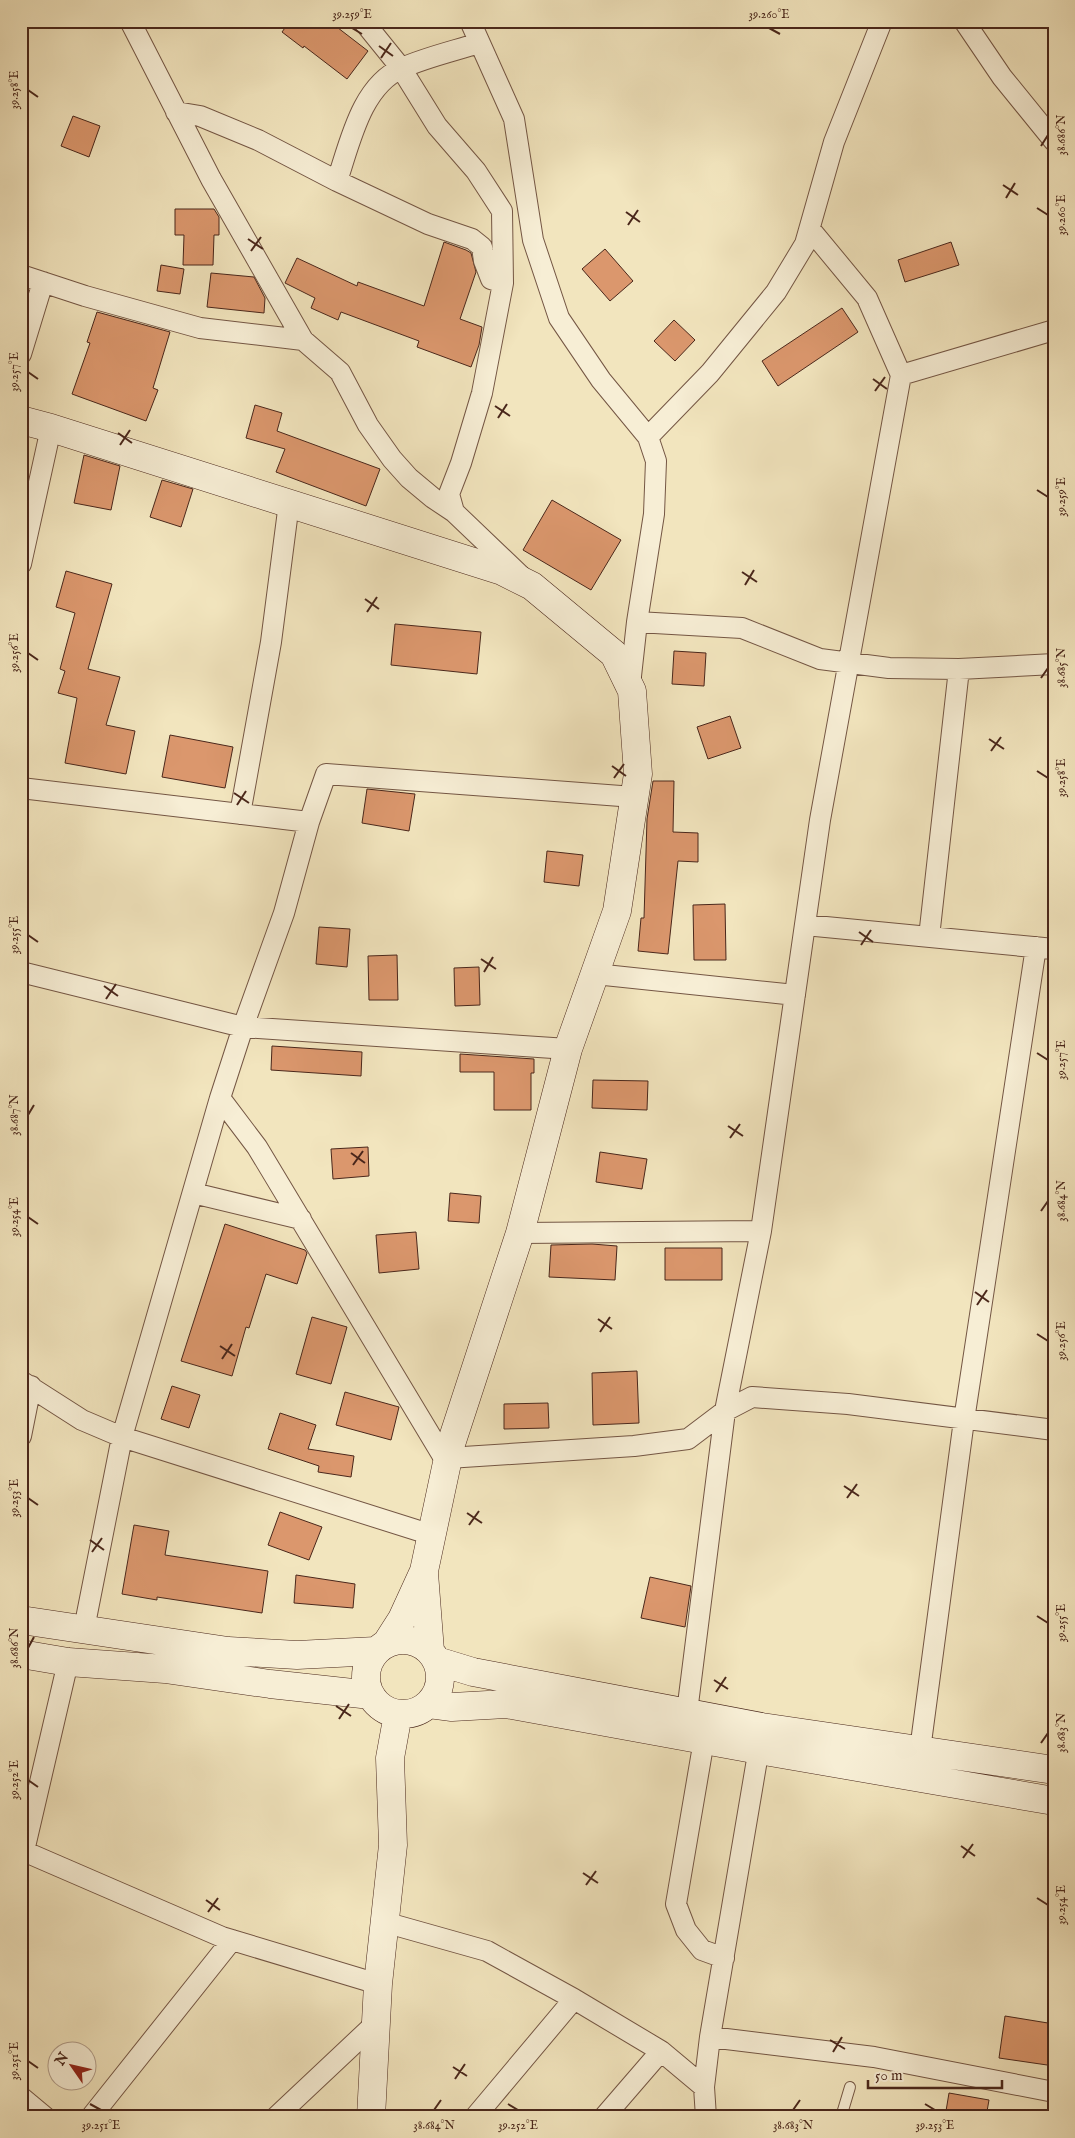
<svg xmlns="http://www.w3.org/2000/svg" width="1075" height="2138" viewBox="0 0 1075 2138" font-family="'IM FELL English',serif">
	<rect width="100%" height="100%" fill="#f2e5be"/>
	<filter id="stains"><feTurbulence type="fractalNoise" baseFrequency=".004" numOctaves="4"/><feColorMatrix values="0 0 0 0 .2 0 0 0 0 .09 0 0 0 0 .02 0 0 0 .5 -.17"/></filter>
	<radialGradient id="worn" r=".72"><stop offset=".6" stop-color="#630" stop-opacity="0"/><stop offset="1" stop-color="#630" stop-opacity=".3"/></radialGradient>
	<path fill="#db976d" stroke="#4a271b" d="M290,21h39l39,30 -21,28 -43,-33 -1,2 -21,-16z
		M73,116l27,10 -11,31 -28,-11z
		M175,209h39l5,8v18h-5l-1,30h-30l1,-30h-9z
		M444,242l22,8 5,3 5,19 -16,47 22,8 -3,18 -8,22 -54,-20 2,-6 -78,-29 -3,8 -27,-12 4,-10 -30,-15 12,-25 60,28 1,-4 66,24z
		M951,242l8,23 -54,17 -7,-22z
		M605,249l28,32 -23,20 -28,-32z
		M161,265l23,4 -4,25 -23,-3z
		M211,273l43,4 11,21 -1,15 -57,-6z
		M842,308l16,24 -80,54 -16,-25z
		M97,312l73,20 -17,56 5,2 -12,31 -74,-27 18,-51 -3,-1z
		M674,320l21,20 -20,21 -21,-20z
		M255,405l27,8 -5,18 103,38 -14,37 -90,-34 9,-23 -39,-11z
		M84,455l36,11 -9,44 -37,-7z
		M162,480l31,9 -12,38 -31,-10z
		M552,500l69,40 -30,50 -68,-40z
		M66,571l46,13 -24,85 32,8 -14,48 29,6 -9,43 -61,-11 12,-65 -19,-5 7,-22 -5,-2 15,-56 -19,-6z
		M395,624l86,8 -4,42 -86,-9z
		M674,651l32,2 -2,33 -32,-2z
		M730,716l11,32 -33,11 -11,-32z
		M170,735l63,12 -8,41 -63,-11z
		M653,781h21l-1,51 25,1v29l-20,-1 -10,93 -30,-3 3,-33h3l3,-99z
		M367,789l48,5 -6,37 -47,-8z
		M547,851l36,4 -4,31 -35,-4z
		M725,904l1,56h-32l-1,-55z
		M319,927l31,2 -3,38 -31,-3z
		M397,955l1,45h-29l-1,-44z
		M479,967l1,38 -25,1 -1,-38z
		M272,1046l90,6 -1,24 -90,-6z
		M460,1054l74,5v14h-3v37h-37v-38h-34z
		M593,1080l55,1 -1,29 -55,-2z
		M368,1147l1,29 -36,3 -2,-30z
		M600,1152l47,7 -5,30 -46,-7z
		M450,1193l31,3 -2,27 -31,-2z
		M225,1224l80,26 2,3 -10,31 -31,-10 -17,54 -3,-1 -14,49 -51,-15z
		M416,1232l3,37 -40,4 -3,-38z
		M592,1244l25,2 -2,34 -66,-3 2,-32z
		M665,1248h57v32h-57z
		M312,1317l35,10 -16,57 -35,-10z
		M637,1371l2,52 -46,2 -1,-52z
		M172,1386l28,9 -11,33 -28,-9z
		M345,1392l54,15 -8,33 -55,-15z
		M548,1403l1,25 -45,1v-25z
		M280,1413l36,12 -8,24 46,7 -3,21 -33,-5 1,-6 -51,-17z
		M280,1512l42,15 -13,33 -41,-15z
		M134,1525l35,6 -4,24 103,16 -6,42 -105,-16v3l-35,-6z
		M296,1575l59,9 -2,24 -59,-5z
		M650,1577l41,9 -6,41 -44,-9z
		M1005,2016l49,8v42l-55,-8z
		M949,2093l40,7 -3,17h-41z"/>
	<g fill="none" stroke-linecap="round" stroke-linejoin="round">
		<defs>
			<path id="lane" d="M841,2117l9,-30"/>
			<path id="street" d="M130,21l81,158 92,161
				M363,21l38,47 36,58 39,45 26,40 1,72 -21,110 -21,70 -12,31 5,18 67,64
				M470,21l44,98 19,121 26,78 42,62 47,57 8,24 -2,53 -17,108 -7,63
				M964,21l38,56 52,64
				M176,112l24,4 58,24 79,41 91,43 44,15 10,8 2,14 7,18 12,4
				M337,181c13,-38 24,-95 65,-113 25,-11 52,-17 77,-25
				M21,275l64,21 115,32 103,12 37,32 28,53 24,34 17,19 24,20 21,14
				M21,354l22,-72
				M901,375l153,-45
				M648,437l62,-64 66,-81 29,-48 29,-102 48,-121
				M21,564l30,-136
				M637,622l105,6 78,31 69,9 70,1 95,-5
				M21,788l288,34
				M240,814l31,-172 18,-139
				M805,925l249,24
				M929,937l30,-268
				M21,972l222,55 325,22
				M595,974l200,21
				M220,1098l37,49 190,316
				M193,1193l108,26
				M520,1233l241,-2
				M21,1381l61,39 40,17 310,98
				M21,1436l10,-50
				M448,1458l186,-12 54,-7 37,-28 27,-14 96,7 206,26
				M84,1629l38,-192 98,-339 23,-71 41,-114 25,-91 17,-48 308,23
				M687,1712l38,-301 36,-180 59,-411 81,-445 -34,-77 -57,-69
				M704,1740l-28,164 10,26 16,20 22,8
				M920,1750l44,-330 72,-473
				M21,1850l201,87 156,47
				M21,1855l3,-4 44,-189
				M384,1922l103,29 87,48 87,52 43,36
				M710,2037l164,20 180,35
				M21,2097l24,20
				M91,2117l141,-177
				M276,2117l101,-95
				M475,2117l99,-118
				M604,2117l57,-66
				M706,2117l-2,-30 6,-50 51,-301"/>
			<path id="secondary" d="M21,420l30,8 451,143 30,15 82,68 18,37 6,83 -21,137 -49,138 -48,184 -69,211 -27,127 -22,48 -16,25
				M424,1573l6,78
				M21,1620l207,31 69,4 79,-4
				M366 1677a37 37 0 1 1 74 0a37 37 0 1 1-74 0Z
				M21,1654l47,8 97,7 105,15 101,11
				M437,1661l36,11 289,55 292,43
				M429,1704l23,3 54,-3 253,46 295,51
				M371,2117l7,-133 15,-139 -3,-87 8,-44"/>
		</defs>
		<use href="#lane" stroke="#745644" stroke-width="12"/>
		<use href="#street" stroke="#745644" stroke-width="22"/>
		<use href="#secondary" stroke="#4a271b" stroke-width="29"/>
		<use href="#lane" stroke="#f7eed5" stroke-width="10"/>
		<use href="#street" stroke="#f7eed5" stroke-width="20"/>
		<use href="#secondary" stroke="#f7eed5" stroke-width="28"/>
	</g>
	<path fill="none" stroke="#4a271b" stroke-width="2" d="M352,28l10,6M769,28l11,6M379,46l14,10M381,58l10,-15M28,90l10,7M1041,146l7,-11M1003,185l15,10M1006,198l9,-15M1037,208l11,7M626,212l14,10M628,225l10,-15M248,239l15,10M251,251l10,-14M28,372l10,7M873,379l14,10M875,391l10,-14M495,406l15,10M498,418l9,-14M118,433l14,10M120,445l10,-15M1037,490l11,7M742,572l15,10M745,585l9,-15M365,599l14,10M367,612l10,-15M28,653l10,7M1041,678l7,-10M989,739l15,10M991,751l10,-14M612,766l14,10M1037,771l11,7M614,778l10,-14M234,793l15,10M237,805l9,-14M859,932l14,10M28,935l10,7M861,945l10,-15M481,959l15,10M484,972l9,-15M104,986l14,10M106,999l10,-15M1037,1053l11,7M28,1115l6,-10M728,1126l15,10M730,1138l10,-14M351,1153l14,10M353,1165l10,-14M1041,1211l7,-10M28,1217l10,7M975,1292l14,10M977,1305l10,-15M598,1319l14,10M600,1332l10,-15M1037,1334l11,7M220,1346l15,10M222,1359l10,-15M844,1486l15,10M28,1498l10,7M847,1498l10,-14M467,1513l15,10M469,1525l10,-14M90,1540l14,10M92,1552l10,-14M1037,1616l11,7M28,1648l6,-11M714,1680l14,9M716,1692l10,-15M336,1706l15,10M339,1719l10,-15M1041,1743l7,-10M28,1780l10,7M961,1846l14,10M963,1858l10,-14M583,1873l15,10M586,1885l10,-14M1037,1898l11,7M206,1900l14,10M208,1912l10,-14M830,2040l15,9M833,2052l9,-15M28,2061l10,7M453,2067l14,9M455,2079l10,-15M90,2104l11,6M508,2104l10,6M925,2104l10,6M434,2110l7,-10M793,2110l7,-10"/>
	<rect width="1075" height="2138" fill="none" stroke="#f2e5be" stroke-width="55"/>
	<g transform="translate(72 2066) rotate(304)"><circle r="24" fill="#f7eed5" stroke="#b29e8b"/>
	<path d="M0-4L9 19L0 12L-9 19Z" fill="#8f2418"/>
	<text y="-8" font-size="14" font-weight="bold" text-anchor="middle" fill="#4a271b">N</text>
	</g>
	<path d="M868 2080v8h134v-8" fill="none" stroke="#4a271b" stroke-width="2.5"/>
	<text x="875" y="2080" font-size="15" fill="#4a271b" stroke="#f7eed5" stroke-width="4" paint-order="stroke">50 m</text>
	<rect x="28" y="28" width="1020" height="2082" fill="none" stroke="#4a271b" stroke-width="2"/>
	<g font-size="12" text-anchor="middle" fill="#4a271b">
		<text x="352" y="18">39.259°E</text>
		<text x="769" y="18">39.260°E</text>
		<text transform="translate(14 90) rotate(-90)" y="4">39.258°E</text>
		<text transform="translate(1061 135) rotate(-90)" y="4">38.686°N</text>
		<text transform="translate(1061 215) rotate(-90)" y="4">39.260°E</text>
		<text transform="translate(14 372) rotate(-90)" y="4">39.257°E</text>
		<text transform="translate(1061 497) rotate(-90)" y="4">39.259°E</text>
		<text transform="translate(14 653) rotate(-90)" y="4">39.256°E</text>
		<text transform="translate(1061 668) rotate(-90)" y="4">38.685°N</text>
		<text transform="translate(1061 778) rotate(-90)" y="4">39.258°E</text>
		<text transform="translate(14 935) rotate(-90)" y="4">39.255°E</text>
		<text transform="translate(1061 1060) rotate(-90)" y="4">39.257°E</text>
		<text transform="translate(14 1115) rotate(-90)" y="4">38.687°N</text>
		<text transform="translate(1061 1201) rotate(-90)" y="4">38.684°N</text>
		<text transform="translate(14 1217) rotate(-90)" y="4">39.254°E</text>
		<text transform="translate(1061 1341) rotate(-90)" y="4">39.256°E</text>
		<text transform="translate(14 1498) rotate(-90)" y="4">39.253°E</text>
		<text transform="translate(1061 1623) rotate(-90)" y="4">39.255°E</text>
		<text transform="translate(14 1648) rotate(-90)" y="4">38.686°N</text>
		<text transform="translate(1061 1733) rotate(-90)" y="4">38.683°N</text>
		<text transform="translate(14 1780) rotate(-90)" y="4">39.252°E</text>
		<text transform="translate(1061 1905) rotate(-90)" y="4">39.254°E</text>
		<text transform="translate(14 2061) rotate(-90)" y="4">39.251°E</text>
		<text x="101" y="2129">39.251°E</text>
		<text x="434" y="2129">38.684°N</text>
		<text x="518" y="2129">39.252°E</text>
		<text x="793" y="2129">38.683°N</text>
		<text x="935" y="2129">39.253°E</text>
	</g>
	<rect width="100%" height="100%" filter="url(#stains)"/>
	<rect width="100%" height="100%" fill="url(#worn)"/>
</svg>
